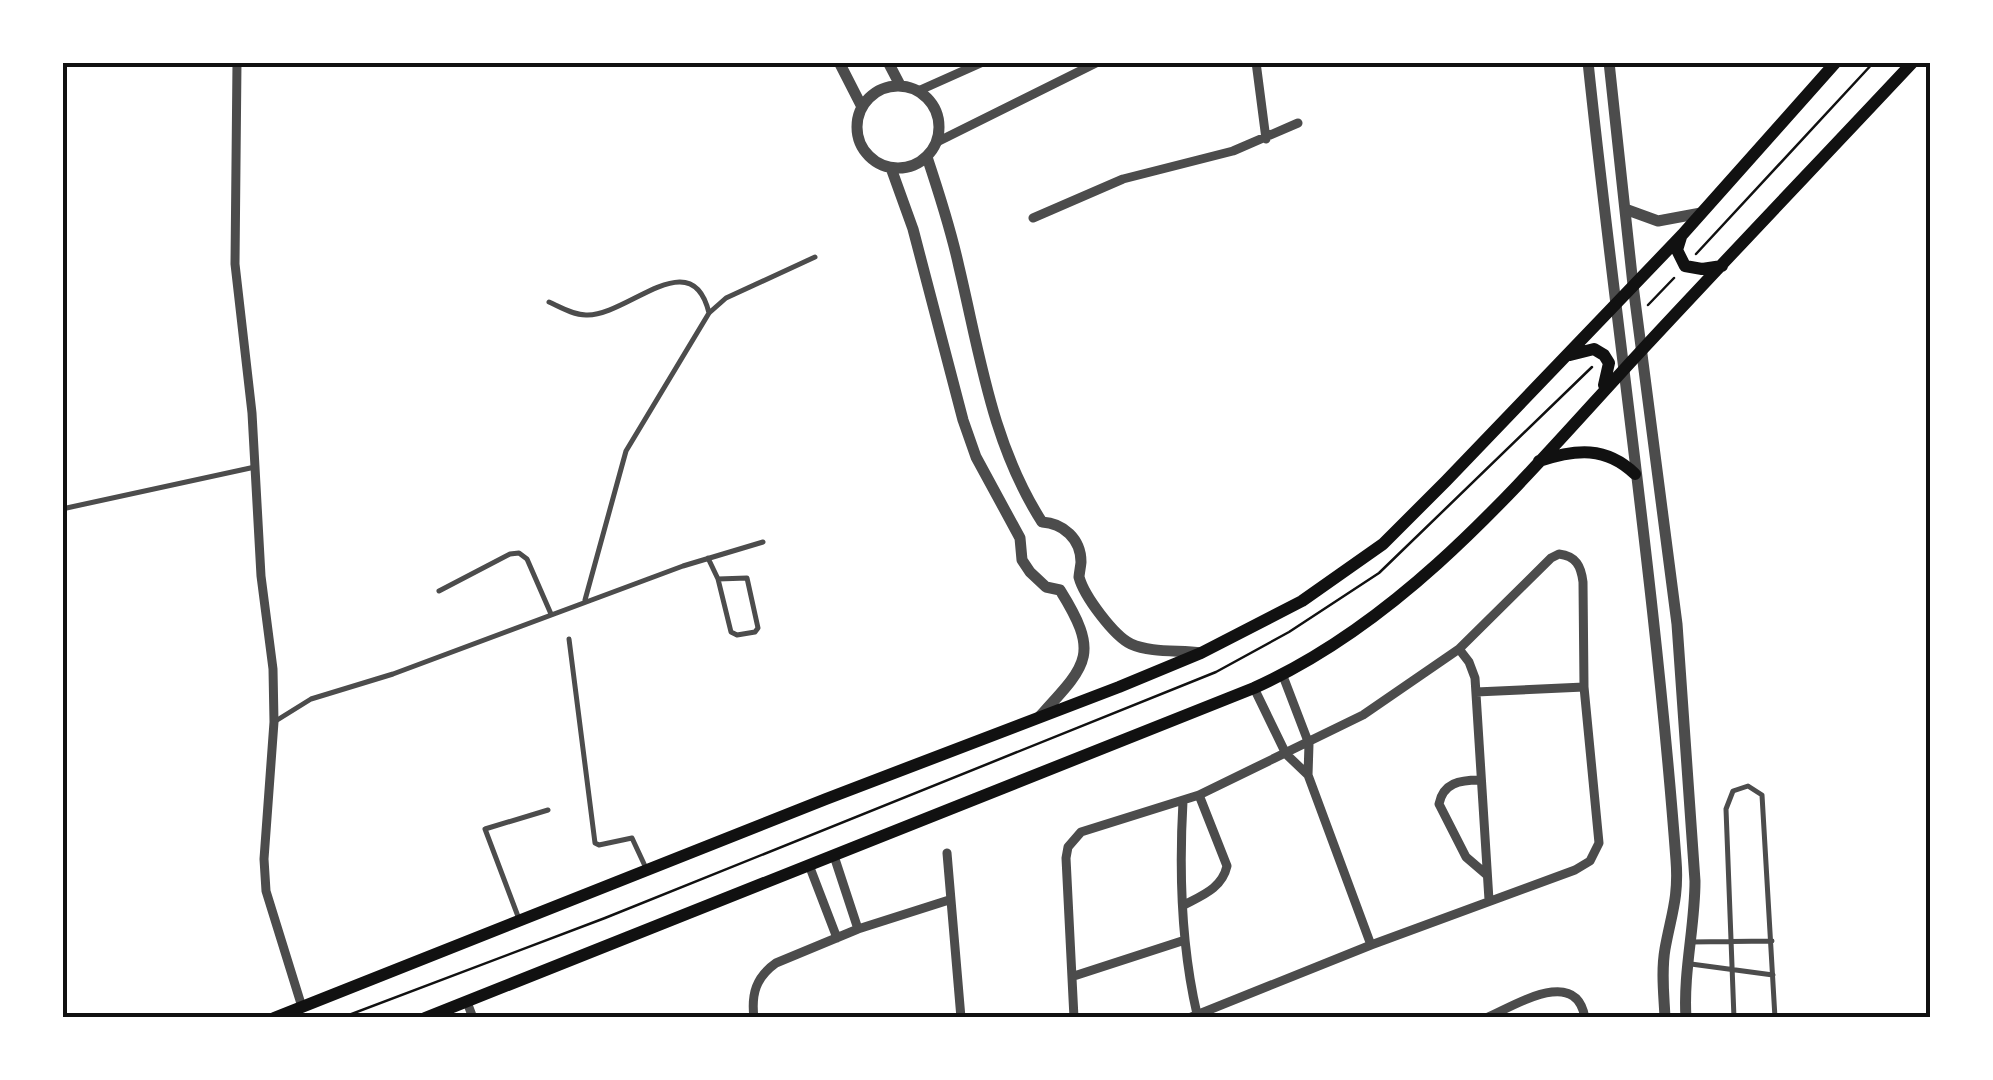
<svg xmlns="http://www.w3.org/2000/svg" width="1993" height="1080" viewBox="0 0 1993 1080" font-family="'Varela Round',sans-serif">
	<rect width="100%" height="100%" fill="#fff"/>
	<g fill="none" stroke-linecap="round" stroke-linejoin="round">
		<path stroke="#111" stroke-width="2.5" d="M1696,254l178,-192
			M1648,305l26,-27
			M341,1018l264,-100 611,-246 73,-40 90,-59 213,-206"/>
		<path stroke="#4c4c4c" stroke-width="5" d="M549,302c11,5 24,13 37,13 41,2 106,-74 123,-2
			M62,509l193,-42
			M708,558l10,21 13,53 6,3 18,-3 3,-4 -11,-50 -29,1
			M439,591l71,-37 9,-1 8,6 24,55
			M585,600l41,-149 83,-138 17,-15 89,-41
			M569,639l26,204 4,2 33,-7 13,28
			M274,722l37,-23 82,-25 290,-108 80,-24
			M519,919l-34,-90 63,-19
			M1690,942l82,-1
			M1691,964l82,11
			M1734,1018l-8,-209 7,-18 15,-5 14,9 13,223"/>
		<path stroke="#4c4c4c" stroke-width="9" d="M237,62l-2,202 17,149 9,163 12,93 1,53 -10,137 2,32 36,116
			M1256,62l10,77
			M918,91l65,-29
			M937,142l161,-80
			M1033,218l90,-39 110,-28 65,-28
			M1459,649l10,13 6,16 14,222
			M1283,676l26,68 -1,31 63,170
			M1254,688l32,66 22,21
			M1476,692l108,-5
			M1479,780c-19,0 -36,3 -40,24l27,53 21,18
			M1183,801c-4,70 -2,144 14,213
			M947,853l14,165
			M834,856l24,73
			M809,865l28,73
			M1184,905c19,-10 38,-17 43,-39l-28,-71
			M1074,976l111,-36
			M467,1002l6,16
			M754,1018c-3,-24 2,-41 22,-55l82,-34 91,-29
			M1074,1018l-8,-160 2,-11 13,-15 118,-37 164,-80 96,-66 92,-91 8,-4c17,2 22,12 24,28l1,105 15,156 -9,18 -15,9 -204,75 -182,73
			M1486,1018c30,-13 90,-52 99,0"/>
		<path stroke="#4c4c4c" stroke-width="11" d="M839,62l23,45
			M888,62l12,23
			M1588,62c28,266 68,531 88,798 3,38 -5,55 -11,89 -4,23 -1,46 0,69
			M1609,62l24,223 44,339 18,257c0,46 -12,91 -9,137
			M857 127a41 41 0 1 1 82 0a41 41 0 1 1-82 0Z
			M927,157c12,36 24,73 32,110 21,88 33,177 83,255 21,1 39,17 39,40 0,2 -2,13 -2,15 5,19 35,59 52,67 20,9 48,6 70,9
			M891,168l22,61 50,191 13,37 44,81 2,22 8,12 16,15 14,3c40,64 28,74 -20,126
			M1625,209l33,12 43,-8"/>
		<path stroke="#111" stroke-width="12" d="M1681,237l-4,13 8,16 17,3 20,-3
			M1570,355l24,-6 10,6 5,8 -5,22
			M1539,461c37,-12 67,-15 96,13
			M274,1018l552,-219 293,-112 82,-34 101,-52 81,-57 63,-63 236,-246 154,-173
			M425,1018l829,-330c158,-71 272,-213 387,-337 90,-97 181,-192 272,-289"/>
	</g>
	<rect width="1993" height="1080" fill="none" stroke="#ffffff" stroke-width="130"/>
	<rect x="65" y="65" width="1863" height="950" fill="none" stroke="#111" stroke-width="4"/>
</svg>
